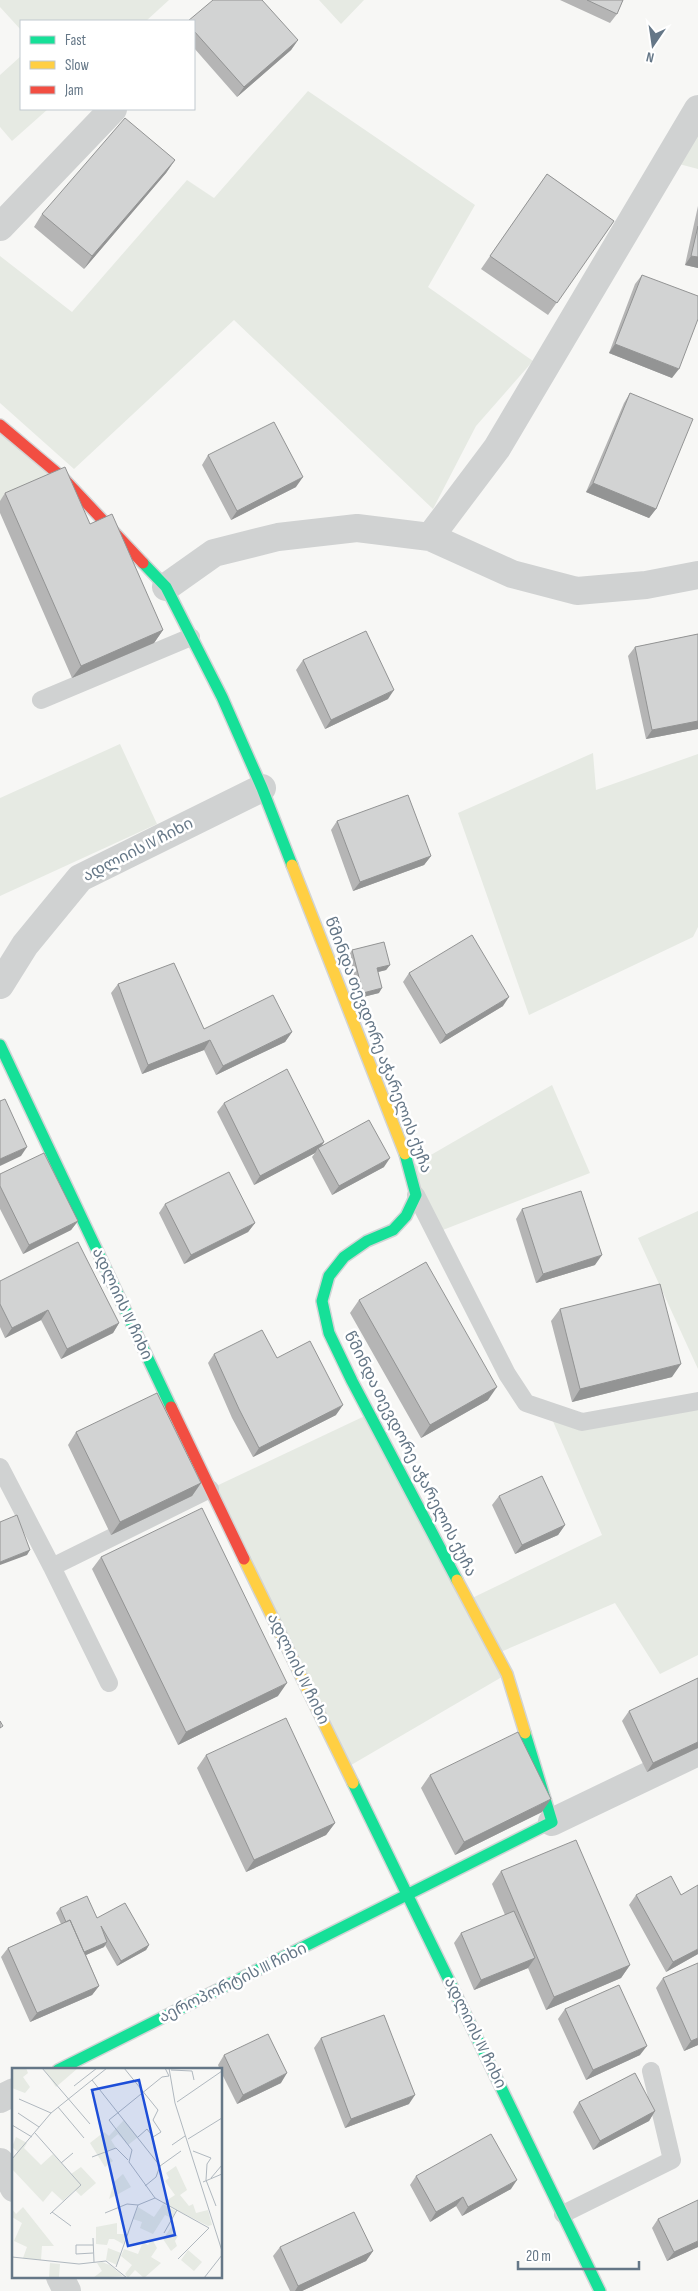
<svg xmlns="http://www.w3.org/2000/svg" width="698" height="2291" viewBox="0 0 698 2291" font-family="'Sofia Sans Condensed','Noto Sans Georgian',sans-serif">
	<rect width="100%" height="100%" fill="#f7f7f5"/>
	<path fill="#e6eae3" d="M0,0h169l-23,21h-125v9l-21,-23z
		M319,0h45l-23,24z
		M21,56v53h27l-36,32 -12,-14v-52z
		M308,91l167,114 -47,82 105,74 -57,65 -43,83 -199,-189 -160,149 -74,-66v-147l72,56 115,-132 27,18z
		M698,131v38l-19,-5z
		M0,425l63,53 -63,30z
		M120,744l37,80 -157,72v-98z
		M593,753l3,37 102,-36v173l-5,10 -164,78 -71,-202z
		M552,1085l38,88 -155,60 -25,-66z
		M698,1211v158l-60,-131z
		M698,1401v254l-38,19 -45,-71 -119,51 11,20 -161,94 -136,-279 159,-75 99,186 134,-65 -53,-123 33,10z"/>
	<g fill="none" stroke-linecap="round" stroke-linejoin="round">
		<defs>
			<path id="fast" d="M143,563l23,24 56,110 40,91 30,77
				M0,1045l171,362
				M405,1154l11,41 -10,21 -13,14 -26,11 -23,16 -15,19 -7,25 7,32 23,48 105,199
				M353,1783l247,508
				M58,2070l494,-248 -27,-89"/>
			<path id="slow" d="M292,865l113,289
				M244,1559l109,224
				M457,1580l50,94 18,59"/>
			<path id="jam" d="M0,425l63,53 80,85
				M171,1407l73,152"/>
		</defs>
		<use href="#fast" stroke="#d2d4d5" stroke-width="14"/>
		<use href="#slow" stroke="#d2d4d5" stroke-width="14"/>
		<use href="#jam" stroke="#d2d4d5" stroke-width="14"/>
		<path stroke="#d0d2d2" stroke-width="18" d="M41,700l150,-63
			M416,1195l91,179 19,29 56,19 116,-21
			M0,1467l52,100 158,-78
			M52,1567l57,116
			M563,2214l109,-54 -21,-89"/>
		<path stroke="#d0d2d2" stroke-width="28" d="M0,227l113,-118
			M430,537l82,37 65,17 69,-6 52,-10
			M166,587l48,-34 64,-16 79,-9 73,9 67,-89 201,-339
			M0,985l25,-40 55,-67 182,-90
			M552,1822l146,-70
			M0,2099l14,-7
			M0,2162l14,26
			M60,2277l7,14"/>
		<use href="#fast" stroke="#16e098" stroke-width="11"/>
		<use href="#slow" stroke="#ffcf43" stroke-width="11"/>
		<use href="#jam" stroke="#f24e42" stroke-width="11"/>
	</g>
	<path fill="#b5b5b5" d="M560,0h63l-6,14 -7,9z
		M194,21l104,19 -7,10 -54,47 -43,-49z
		M175,160l-9,13 -82,96 -50,-42 8,-13z
		M547,174l67,47 -66,94 -67,-46z
		M698,206v62l-13,-3z
		M642,275l30,103 -63,-25 26,-69z
		M630,393l26,116 -7,9 -63,-26 38,-89z
		M208,455l88,32 -65,33 -29,-55z
		M5,493l85,31 73,106 -9,13 -82,35 -72,-165v-12z
		M698,634v95l-52,10 -18,-83 7,-9z
		M303,660l85,39 -63,30 -29,-59z
		M337,821l94,35 -7,9 -71,26 -22,-61z
		M352,950l38,15 -4,5 -8,2 1,21 -20,5 -10,-43z
		M409,973l94,33 -63,38 -37,-62z
		M118,984l86,45 88,3 -7,10 -69,33 -12,-25 -62,24 -31,-81z
		M224,1103l100,39 -3,5 63,20 -52,28 -20,-38 3,-4 -61,32 -37,-73z
		M0,1174l78,47 -7,9 -48,24 -23,-45z
		M165,1204l90,19 -7,9 -64,32 -25,-51z
		M522,1209l73,56 -59,18 -20,-64z
		M0,1281l119,42 -6,10 -52,26 -20,-39 -36,18 -5,-11z
		M359,1300l129,100 -67,38 -71,-125z
		M560,1309l112,68 -100,25 -21,-81z
		M214,1354l63,4 59,57 -83,42 -21,-39 -24,-55z
		M76,1432l125,51 -9,13 -81,39 -43,-90z
		M499,1496l66,29 -7,10 -43,19 -23,-49z
		M101,1557l177,139 -100,49 -86,-176z
		M698,1678v70l-51,24 -25,-51 7,-10z
		M206,1755l129,68 -9,12 -80,37 -49,-104z
		M430,1775l112,37 -87,43 -34,-67z
		M501,1871l129,94 -9,13 -75,32 -18,-42 -54,22 -20,-47 7,-10 44,-18 -13,-31z
		M636,1895l62,59 -32,18 -37,-67z
		M60,1908l37,10 52,27 -3,5 -29,16 -12,-21 -1,2 -18,8 13,31 -7,9 -62,27 -29,-65 7,-9 53,-24 -5,-11z
		M663,1978l35,67 -14,6 -28,-63z
		M565,2009l75,46 -54,25 -28,-61z
		M321,2038l88,66 -64,24 -31,-80z
		M224,2055l57,28 -44,21 -16,-32v-2h-1l-2,-5z
		M579,2102l76,9 -6,10 -56,29 -20,-38z
		M416,2176l95,13 -49,27 -6,-10 -26,16 -20,-37z
		M658,2219l40,28 -31,14 -15,-33z
		M280,2247l93,4 -7,10 -64,30h-12l-17,-35z"/>
	<path fill="#939494" d="M298,40l-7,10 -54,47 7,-10z
		M175,160l-9,13 -82,96 8,-13z
		M691,256l7,1v11l-13,-3z
		M615,344l64,25 -7,9 -63,-25z
		M303,477l-7,10 -65,33 6,-9z
		M593,483l63,26 -7,9 -63,-26z
		M163,630l-9,13 -82,35 9,-12z
		M394,690l-6,9 -63,30 6,-9z
		M698,721v8l-52,10 6,-9z
		M431,856l-7,9 -71,26 7,-9z
		M390,965l-4,5 -12,3 3,-5z
		M382,988l-3,5 -20,5 4,-5z
		M509,997l-6,9 -63,38 6,-9z
		M292,1032l-7,10 -69,33 7,-9z
		M210,1040l-6,10 -62,24 6,-9z
		M324,1142l-5,7 -1,-1 -3,5 -61,32 6,-9z
		M27,1147l-6,9 -21,10v-7z
		M390,1158l-6,9 -52,28 7,-9z
		M78,1221l-7,9 -48,24 6,-9z
		M255,1223l-7,9 -64,32 7,-9z
		M602,1255l-7,10 -59,18 7,-9z
		M48,1310l-7,10 -36,18 7,-10z
		M119,1323l-6,10 -52,26 6,-10z
		M681,1364l-9,13 -100,25 8,-13z
		M497,1387l-9,13 -67,38 9,-13z
		M343,1405l-7,10 -83,42 6,-9z
		M201,1483l-9,13 -81,39 9,-13z
		M565,1525l-7,10 -43,19 7,-9z
		M30,1550l-3,5 -27,10v-3z
		M287,1683l-9,13 -100,49 8,-13z
		M698,1742v6l-51,24 6,-9z
		M551,1799l-9,13 -87,43 9,-13z
		M335,1823l-9,12 -80,37 8,-12z
		M107,1942l-3,5 -27,12 3,-5z
		M149,1945l-3,5 -29,16 4,-5z
		M698,1949v5l-32,18 7,-10z
		M535,1958l-7,10 -54,22 7,-10z
		M630,1965l-9,13 -75,32 8,-13z
		M99,1986l-7,9 -62,27 7,-9z
		M698,2038v7l-14,6 7,-10z
		M647,2046l-7,9 -54,25 7,-10z
		M287,2073l-6,10 -44,21 6,-9z
		M415,2095l-6,9 -64,24 6,-9z
		M655,2111l-6,10 -56,29 7,-9z
		M517,2180l-6,9 -49,27 6,-9z
		M463,2197l-7,9 -26,16 6,-10z
		M698,2241v6l-31,14 7,-9z
		M373,2251l-7,10 -64,30h-7l3,-5z"/>
	<path fill="#d2d3d3" stroke="#939494" d="M213,0h49l36,40 -54,47 -50,-56v-10h-6z
		M587,0h36l-6,14z
		M125,118l50,42 -83,96 -50,-42z
		M547,174l67,47 -57,82 -67,-47z
		M698,226v31l-7,-1z
		M642,275l56,21v23l-19,50 -64,-25z
		M630,393l63,26 -37,90 -63,-26z
		M274,422l29,55 -66,34 -29,-56z
		M65,467l25,57 22,-10 51,116 -82,36 -76,-173z
		M366,631l28,59 -63,30 -28,-60z
		M698,634v87l-46,9 -17,-83z
		M408,795l23,61 -71,26 -23,-61z
		M472,935l37,62 -63,38 -37,-62z
		M384,942l6,23 -13,3 5,20 -19,5 -11,-43z
		M174,963l30,66 69,-34 19,37 -69,34 -13,-26 -62,25 -30,-81z
		M287,1069l37,73 -64,34 -36,-73z
		M5,1099l22,48 -27,12v-58z
		M369,1120l21,38 -51,28 -21,-38z
		M44,1153l34,68 -49,24 -29,-59v-12z
		M229,1172l26,51 -64,32 -26,-51z
		M581,1191l21,64 -59,19 -21,-65z
		M78,1242l41,81 -52,26 -19,-39 -36,18 -12,-24v-23z
		M426,1262l71,125 -67,38 -71,-125z
		M660,1284l21,80 -101,25 -20,-80z
		M262,1330l15,28 33,-17 33,64 -84,43 -20,-39 -25,-55z
		M157,1393l44,90 -81,39 -44,-90z
		M542,1476l23,49 -43,20 -23,-49z
		M202,1508l85,175 -101,49 -85,-175z
		M17,1515l13,35 -30,12v-40z
		M698,1678v64l-45,21 -24,-52z
		M286,1718l49,105 -81,37 -48,-105z
		M0,1721l3,5 -3,2z
		M518,1732l33,67 -87,43 -34,-67z
		M576,1840l54,125 -76,32 -53,-126z
		M671,1876l10,19 17,-10v64l-25,13 -37,-67z
		M87,1896l10,22 28,-15 24,42 -28,16 -20,-35 6,16 -23,10 -14,-32 -4,2 -6,-14z
		M514,1911l21,47 -54,22 -20,-47z
		M70,1920l29,66 -62,27 -29,-65z
		M698,1963v75l-7,3 -28,-63z
		M619,1985l28,61 -54,24 -28,-61z
		M384,2015l31,80 -64,24 -30,-81z
		M268,2034l19,39 -44,22 -19,-40z
		M635,2073l20,38 -55,30 -21,-39z
		M491,2134l26,46 -49,27 -5,-10 -27,15 -20,-36z
		M698,2200v41l-24,11 -16,-33z
		M354,2212l19,39 -75,35 -18,-39z"/>
	<g text-anchor="middle" dominant-baseline="central" stroke-width="5" stroke-linejoin="round" paint-order="stroke">
		<g font-size="16" fill="#657787" stroke="#fff">
			<text transform="translate(138 850) rotate(-27)">ადლიის IV ჩიხი</text>
			<text transform="translate(378 1045) rotate(69)">წმინდა თევდორე აჭარელის ქუჩა</text>
			<text transform="translate(122 1304) rotate(65)">ადლიის IV ჩიხი</text>
			<text transform="translate(410 1454) rotate(63)">წმინდა თევდორე აჭარელის ქუჩა</text>
			<text transform="translate(298 1669) rotate(64)">ადლიის IV ჩიხი</text>
			<text transform="translate(233 1983) rotate(-26)">აეროპორტის III ჩიხი</text>
			<text transform="translate(475 2033) rotate(64)">ადლიის IV ჩიხი</text>
		</g>
	</g>
	<g transform="translate(12 2068)">
		<rect width="210" height="210" fill="#f7f7f5"/>
		<path d="M0,0h14l2,5 -5,4 7,10 -5,6 -13,-5zM31,0h35l-22,19zM112,52l14,17 -10,8 -10,-11 -7,6 5,8 -11,3 8,10 -8,6 -15,-24 14,-11 5,4zM4,69l11,6 -3,5 17,17 12,-11 18,20 10,-7 15,16 -15,13 -6,-6 -12,11 -11,-10 -9,11 -31,-33v-10l6,-7 -6,-5zM164,98l11,24 -7,5 9,11 4,-2 3,9 12,-3 4,15 -4,1 -45,-23 12,-8 -10,-14 4,-3 -3,-5zM111,106l8,13 -22,12 5,-17zM151,136l13,7 -4,7 -7,-3 -12,19 -13,-6 2,-6 -9,-3 5,-12 16,10zM11,139l31,39h-12l-1,14 -18,-2 4,-11 -13,-6 8,-18 -10,-6v-8l4,5zM105,155v11h10l-4,10 -9,-5h-5l-2,6 -11,-1v-17zM160,158l3,2 -3,5 6,3 -3,5 2,5 -6,5 -8,-12zM140,171l5,9 -6,9 10,6 -17,15 -9,-8 -7,8 -3,-4 7,-9 -11,-9 3,-7 14,5 5,-12 5,3zM96,180l13,5 -4,12 -11,-5zM176,182l14,12 -8,9 -13,-11zM90,194l8,3 13,11 -30,2 9,-7 -5,-8zM38,195l10,1 -1,13h-10z" fill="#e6eae3"/>
		<path fill="none" stroke="#b0b8bf" stroke-width="1" d="M30,0l48,56M112,0l34,42 -5,10 8,12 -8,5 -6,-8 -9,8M153,0l4,8 -7,1 -53,43 23,30 -3,12 26,36 54,30M157,0l6,35 47,148M159,2l21,1 2,9M80,12l68,86M62,18l23,-18M7,31l32,14M165,34l45,-31M46,39l26,31M6,45l21,14M0,57l20,12M23,65l46,52 -31,29M176,71l34,-21M160,77l13,-9M181,83l18,7 -4,6 -1,16 10,26M80,89l24,-9 12,12M0,91l39,-46 56,-45M49,95l12,-10M199,110l11,-13M191,114l19,-8M133,118l11,-9 4,-11 21,-15M40,144l19,14M93,145l22,-9 11,1M152,165l13,-23M81,170l1,24M81,177h-17v9l17,-1M0,189l67,7 27,-3 21,17M166,191l31,-31M104,199l22,-62 17,-7M192,210l18,-23"/>
		<path fill="#1d4ed8" fill-opacity="0.15" stroke="#1d4ed8" stroke-width="2.5" d="M127,12l36,155 -47,11 -36,-156z"/>
		<rect width="210" height="210" fill="none" stroke="#657787" stroke-width="2.5"/>
	</g>
	<rect x="20" y="20" width="175" height="90" fill="#ffffff" stroke="#c1c9cf"/>
	<rect x="30" y="36" width="25" height="8" fill="#16e098" stroke="#c1c9cf"/>
	<text x="65" y="45" font-size="15" fill="#657787">Fast</text>
	<rect x="30" y="61" width="25" height="8" fill="#ffcf43" stroke="#c1c9cf"/>
	<text x="65" y="70" font-size="15" fill="#657787">Slow</text>
	<rect x="30" y="86" width="25" height="8" fill="#f24e42" stroke="#c1c9cf"/>
	<text x="65" y="95" font-size="15" fill="#657787">Jam</text>
	<g transform="translate(653 45) rotate(193)" stroke="#ffffff" stroke-width="4" paint-order="stroke">
	<path d="M0-4L9 19L0 12L-9 19Z" fill="#657787"/>
	<text y="-8" font-size="14" font-weight="bold" text-anchor="middle" fill="#657787">N</text>
	</g>
	<path d="M518 2261v8h121v-8" fill="none" stroke="#657787" stroke-width="2.5"/>
	<text x="526" y="2261" font-size="15" fill="#657787" stroke="#ffffff" stroke-width="4" paint-order="stroke">20 m</text>
</svg>
